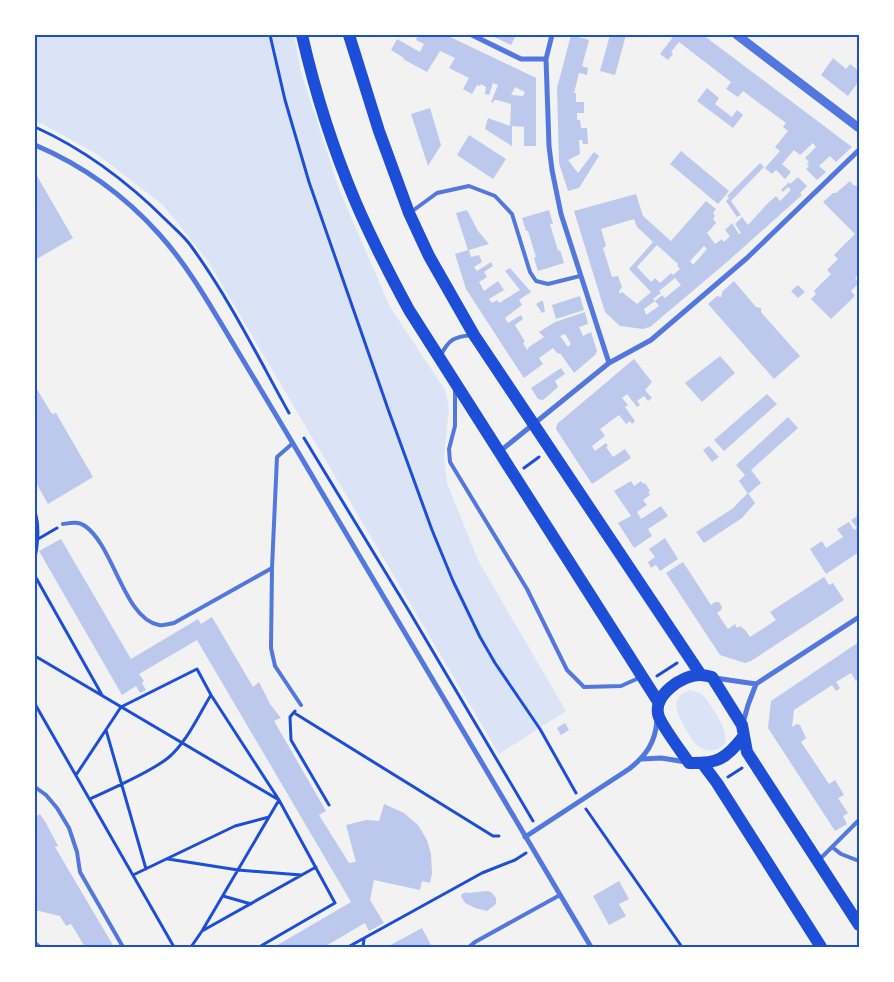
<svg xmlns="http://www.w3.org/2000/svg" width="894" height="982" viewBox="0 0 894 982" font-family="Spectral,serif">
	<rect width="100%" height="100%" fill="#f2f2f2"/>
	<path fill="#dbe4f7" d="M35,35h259l7,37 38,117 51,118 55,83 4,18 -5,49 3,26 32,79 87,149 -67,43 -291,-493 -45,-56 -65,-50 -55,-31 -8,-2z
		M690,690l10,3 4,3c7,11 35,45 14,53 -6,3 -13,1 -19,-2 -6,-4 -10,-13 -14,-19 -8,-15 -17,-30 5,-38z"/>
	<path fill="#bdc9ec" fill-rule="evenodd" d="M418,35h28l90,43v68h-12v-19l-12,-1v20l-27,-17 3,-11 22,8 1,-22 -14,-4h-3l-1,3 -2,-1 7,-17 -5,-2 -4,12 -4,-1 1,-7 -5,-3 -1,2 -3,-1 -5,9 -9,-5 6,-11 -20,-10 6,-10 -15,-7 -13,21 -24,-13 1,-1 -13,-8 6,-11 23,13 4,-8 -8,-4zM515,87l10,5 -2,4 -12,-1z
		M490,35h26l-5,10z
		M571,35l18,5 -7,26 6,2 -1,7 -8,-2 -5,20h2v9h8v11h-7v7h3l1,8h6l1,16h-5l-1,-4h-3l1,14 -12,6 10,13 16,-21 5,4 -20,32 -11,3 -9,-28 -2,-75z
		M610,35h16l-11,40 -15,-4z
		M670,35h33l149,112 -16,15 -6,-6 -11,10 7,6 -9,8 -11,-11 3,-3 -2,-2 2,-3 -4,-3 11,-11 -3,-4 -13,12 -6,-5 -12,14 9,8 -6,7 -9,-9 -4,4 -7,-6 15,-17 -5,-4 13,-16 -5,-4 3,-4 -43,-32 -5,6 -12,-8 5,-7 -52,-40 -8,10 2,2 -5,6 -8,-6 13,-17z
		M833,58l13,11 4,-5 9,7v10l-11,15 -27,-21z
		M707,88l12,10 -4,6 17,13 5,-7 6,5 -10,13 -36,-27z
		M430,108l11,37 -13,21 -17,-52z
		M469,135l37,24 -13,20 -36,-24z
		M681,151l48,40 -11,13 -48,-40z
		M760,163l4,4 -33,34 10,14 -4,2 -11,-16 3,-3 -2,-2z
		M37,176l36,62 -38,22v-82z
		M798,177l9,9 -7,7 2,2 -75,67 -77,65 -7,2 -23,-3 -15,-14 -31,-101 62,-17 7,22 28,25 35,-40 10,8 -3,4 2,3 -2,3 3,4 -9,10 8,11 7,-5 2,3 6,-6 -5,-6 7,-7 7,11 2,-1 -6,-9 7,-7 6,8 20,-22 8,-7 4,5 11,-11 -3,-3 -5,5 -2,-2 8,-8 1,2zM634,219l3,8 16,15 -24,27 22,23 -14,12 -15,-12 -2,2 -1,-3 3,-4 -4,-11 -6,1 -9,-29 3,-2 -5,-17zM657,245l21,19 -1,1 3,4 -7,6 -2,-2 -11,10 -5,-5 -4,4 -14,-15zM704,246l3,3 -14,16 -3,-4zM675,278l6,7 -16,13 -3,-3 -7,6 -2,-2 8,-6 -2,-2zM655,301l4,5 -13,9 -2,-6z
		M850,181l4,5 2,-1 3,5v84l-4,4 4,5 -8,8 4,5 -24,23 -20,-20 5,-5 -2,-3 17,-17 -4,-4 11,-11 -4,-4 21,-21 -32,-32 10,-9h3z
		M467,210l11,21 11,13 -20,6 2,7 8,-2 3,7 -8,5 3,4 14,-9 2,4 -9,6 3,5 -8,5 5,9 14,-10 6,9 -15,9 3,4 5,-3 2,3 21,-13 -15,-19 5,-3 21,24 -12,8 3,5 -17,13 3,5 13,-8 2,4 -8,6 10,17 -2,1 4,7 2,-3 15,-10 -5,-5 16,-10 30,-10 3,12 -9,3 4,9 8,-4 6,19 -2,4 -21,18 -14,-20 -2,1 -5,-6 -14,10 4,6 -19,14 -8,-12 -50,-77 -11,-35 13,-4 -12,-37zM565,334l6,10 -3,3 -8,-11z
		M549,210l4,14h-3l8,27 2,-1 4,13 -26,8 -4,-13 2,-1 -8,-26h-2l-4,-13z
		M734,281l22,26 5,1v4l39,44 -26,23 -66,-75 9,-8 4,1 2,-6z
		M798,285l7,7 -7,6 -7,-7z
		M580,296l4,14 -28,9 -4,-14z
		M541,301h2l2,10 -3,2 -6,-9z
		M720,356l15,17 -33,29 -17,-19z
		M634,359l18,23 -7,8 7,8 -4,3 -4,-5 -7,5 3,4 -3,2 -10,-13 -5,4 6,7 -3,2 10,14 -3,3 -2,-3 -4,3 -7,-9 -19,14 5,7 -13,10 3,5 11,-8 2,3 -2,1 7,10 12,-8 6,9 -39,26 -36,-55 1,-5z
		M561,368l4,6 -10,7 3,6 -15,13 -5,-1 -7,-11z
		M35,386l17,28 4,-1 37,64 -45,27 -13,-23z
		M767,394l10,10 -53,47 -10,-11z
		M788,417l10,11 -47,42 10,13 -13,11 -9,-13 6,-6 -9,-10z
		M709,446l10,11 -7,5 -9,-12z
		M631,481l3,5 7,-5 2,3 2,-1 5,8 -2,1 2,3 -7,5 4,5 -10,7 4,7 20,-13 7,10 -20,13 4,7 -18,12 -16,-25 13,-7 -17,-25z
		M748,493l7,10 -13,15 -38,25 -8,-11 36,-23z
		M859,515v37l-33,22 -16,-25 12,-8 4,7 17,-11 -6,-8 12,-7 5,8 3,-2 -6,-8z
		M665,538l13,21 -18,12 -4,-6 -5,3 -3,-6 7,-5 -6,-8z
		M61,539l70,120 67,-40 3,5 11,-7 41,70 6,-5 11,22 11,14 -7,3 52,90 -7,4 30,48 7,-1 -10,-37 20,-5 13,1 5,-17 20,9 14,12 9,15 4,14 1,19 -2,10 -8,-2 -2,9 -46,-10 -4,20 14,23 -15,8 -4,-8 -41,24h-50l77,-45 -154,-262 -58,34 5,7 -2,2 4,7 -6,3 -4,-7 -14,9 -83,-144z
		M683,562l28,43 4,-3h4l3,5 -1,3 -4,3 11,16 7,-5 2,4 3,-2 6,5 4,6 26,-17 -6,-8 54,-35 5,8 4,-2 11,17 -93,61 -6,2 -25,-8 -54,-82z
		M859,642v36l-3,3 -5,-8 -15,9 4,6 -4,3 -4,-6 -38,25 -2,17 5,-3 3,1 6,13 -5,4 28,42 6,-4 9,15 -6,3 10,15 -5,3 4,8 -12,7 -67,-103 3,-27z
		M565,723l4,7 -8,5 -4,-7z
		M35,813l2,3 3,-2 6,9 12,23 -3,1 59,100h-29l-14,-23 -5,2 -6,-10 -25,-6z
		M619,881l10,18 -10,5 7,12 -17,9 -16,-29z
		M487,891l4,1 5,6v6l-9,7 -12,-3 -10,-5 -4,-7 1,-2 4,-2 2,1z
		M422,928l10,19h-45z"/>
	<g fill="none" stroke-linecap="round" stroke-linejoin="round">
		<path stroke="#1d4ed8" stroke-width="3" d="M270,35l15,65 24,82 79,227 44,121 21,51 27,56 15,26 45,66 36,64
			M35,127c51,23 93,55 132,94 8,8 18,16 24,25 38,52 67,111 98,167
			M304,438l105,173 124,210
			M524,468l15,-11
			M35,512c5,15 3,31 0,46
			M38,539l19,-11
			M35,576l67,119
			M35,656l244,144 56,103 -76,44
			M657,676l20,-13
			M35,704l139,243
			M295,711l-5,6 1,23 38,65
			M296,714l197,122h6
			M106,730l40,139
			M76,775l45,-68 76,-38 14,26
			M728,777l14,-9
			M90,799c23,-11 59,-26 78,-41 19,-16 30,-42 43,-63l68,105 -77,131
			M586,809l96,138
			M168,859l70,11 63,5
			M133,875l102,-49 34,-9
			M223,896l28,8
			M191,947l11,-16 114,-64
			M348,947l134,-74 33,-13 11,-7
			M363,947l1,-8"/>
		<path stroke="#5277de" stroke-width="4" d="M411,212l26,-19 32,-7 26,10 17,18 18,58 6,9 12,3 32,-8
			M441,355c8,-16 13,-18 31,-20
			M455,391v35l-6,23 1,13 77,127 40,81 17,17 37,-1 20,-9
			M293,443l-16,14 -5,111 -1,80 4,18 26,39
			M63,524c7,-1 15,-3 22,2 29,20 39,93 74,99 4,1 10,-1 15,-2l98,-55
			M35,787l11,8 11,13 12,20 8,24 3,20 43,75
			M832,847l9,7 18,7
			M819,860l40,-40
			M35,943l5,4
			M469,947l6,-5 85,-47"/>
		<path stroke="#5277de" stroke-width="5" d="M472,35l49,24h25
			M552,35l-6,24 3,87 3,24 9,44 48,149
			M35,145c47,20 90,51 124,89 30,33 52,73 75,111 28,47 56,93 84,141 91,153 182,307 273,461
			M499,452l110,-89 42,-23 96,-82 112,-108
			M715,678l41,6
			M743,723l5,-18 8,-21 103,-67
			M642,759l19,-1 25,4
			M525,837l104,-68c17,-13 26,-26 28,-48"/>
		<path stroke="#5277de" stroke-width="9" d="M737,35l122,93"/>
		<path stroke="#1d4ed8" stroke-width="12" d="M302,35c13,57 31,114 54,168 16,37 34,72 53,107l250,393
			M349,35l30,96 30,82 20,43 45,79 227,340
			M743,737c-17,22 -26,27 -54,26 -8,-12 -25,-34 -30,-46 -8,-21 23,-42 41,-42 4,0 8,1 12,2l30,48 5,27 112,173
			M702,763l15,20 104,164"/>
	</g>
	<rect width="894" height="982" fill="none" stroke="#ffffff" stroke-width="72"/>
	<rect x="36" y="36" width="822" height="910" fill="none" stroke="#1d4ed8" stroke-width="2"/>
</svg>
